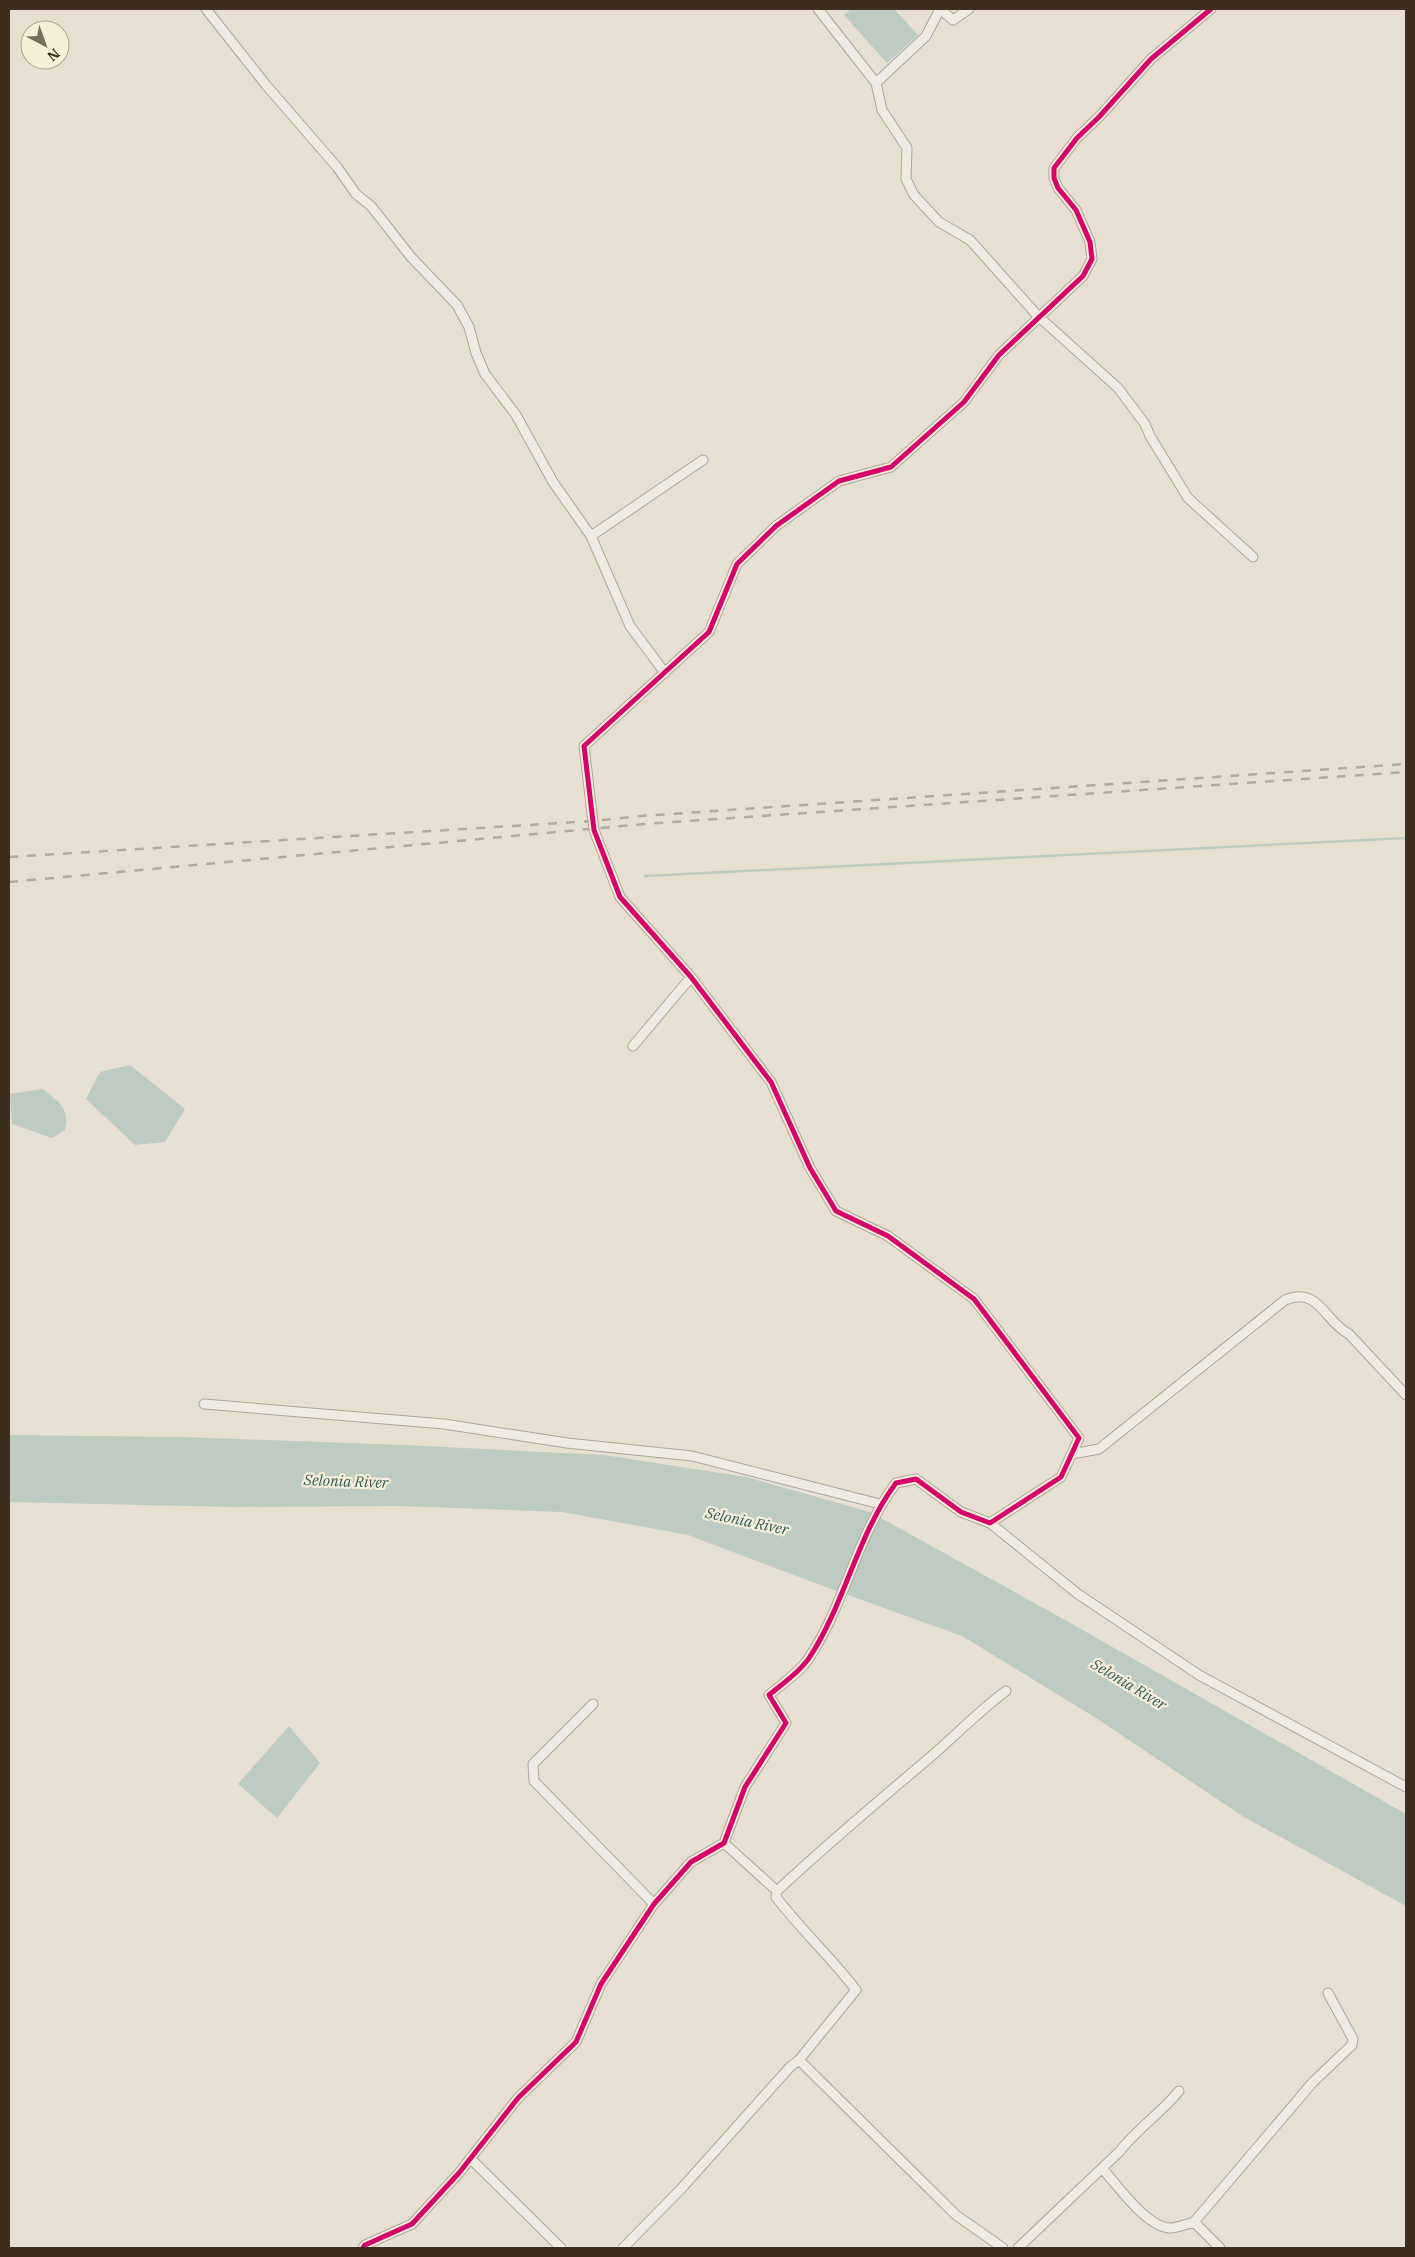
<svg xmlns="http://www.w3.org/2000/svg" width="1415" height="2257" viewBox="0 0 1415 2257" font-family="'IBM Plex Serif',serif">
	<rect width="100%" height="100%" fill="#e7e0d1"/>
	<path fill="#bcccc2" d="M851,9h43l24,26 -31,28 -43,-48z
		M130,1065l55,44 -20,33 -30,3 -49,-46 14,-27z
		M43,1089c16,13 27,19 22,41l-13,8 -40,-14 -2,-30z
		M9,1435l173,2 222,8 200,10 142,22 124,35 188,104 348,198v92l-162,-89 -148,-99 -134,-82 -128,-46 -146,-55 -126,-23 -164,-6 -164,1 -225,-5z
		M289,1726l31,37 -43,55 -39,-34z"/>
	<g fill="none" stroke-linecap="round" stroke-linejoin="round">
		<path stroke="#bcccc2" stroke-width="2.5" d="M645,876l761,-38"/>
		<defs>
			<path id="street" d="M206,9l60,76 71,82 19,27 15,12 40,51 46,48 12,22 7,26 9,21 31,41 37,67 38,54 39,90 35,47
				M818,9l58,74 6,27 25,38 -1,31 8,16 25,27 31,18 68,76 80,72 27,36 5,12 38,62 65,59
				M876,83l50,-47 14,-27 13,11 16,-11
				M591,536l112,-76
				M633,1046l58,-69
				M204,1404l240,20 123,19 125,13 188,48
				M1072,1454l27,-5 186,-149c34,-14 39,21 64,34l57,61
				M990,1523l88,71 121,81 207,112
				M593,1704l-60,60 1,17 120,123
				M724,1843l53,48
				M799,2060l157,155 47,33
				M470,2158l91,90
				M1102,2168c15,17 46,61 69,60 8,-1 16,-4 23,-6l119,-140 39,-37 1,-6 -25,-46
				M1194,2222l26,26
				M363,2248l2,-3 47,-21 47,-51 59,-75 58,-56 25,-58 53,-80 37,-42 33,-19 21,-56 41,-64 -17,-28c13,-11 31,-23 40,-37 36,-54 48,-123 87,-175l20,-4 45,33 29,11 71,-46 18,-39 -105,-139 -86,-63 -52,-25 -26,-43 -39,-86 -80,-105 -71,-80 -26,-67 -10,-84 125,-114 28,-68 39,-38 63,-45 52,-14 73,-65 35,-47 84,-79 9,-17 -2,-17 -14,-32 -18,-22 -4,-10v-10l23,-30 22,-21 52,-58 60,-50
				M623,2248l58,-59 109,-122 9,-7 57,-70c-25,-33 -55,-60 -80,-93l1,-6c51,-48 104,-92 157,-137 24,-21 46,-44 72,-63
				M1018,2248l102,-97c17,-22 41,-38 59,-60"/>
		</defs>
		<use href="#street" stroke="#ada599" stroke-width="11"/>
		<use href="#street" stroke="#efebe3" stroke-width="9"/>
		<path stroke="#afaaa2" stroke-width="2.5" stroke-dasharray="9 9" stroke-linecap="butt" d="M9,857l584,-36 48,-5 765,-52
			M9,882l635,-58 762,-52"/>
		<defs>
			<path id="cycleway" d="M363,2248l2,-3 47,-21 47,-51 59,-75 58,-56 25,-58 53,-80 37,-42 33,-19 21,-56 41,-64 -17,-28c13,-11 31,-23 40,-37 36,-54 48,-123 87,-175l20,-4 45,33 29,11 71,-46 18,-39 -105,-139 -86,-63 -52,-25 -26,-43 -39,-86 -80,-105 -71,-80 -26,-67 -10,-84 125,-114 28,-68 39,-38 63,-45 52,-14 73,-65 35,-47 84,-79 9,-17 -2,-17 -14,-32 -18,-22 -4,-10v-10l23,-30 22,-21 52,-58 60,-50"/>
		</defs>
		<use href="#cycleway" stroke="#f7eed8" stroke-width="8"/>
		<use href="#cycleway" stroke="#d6006c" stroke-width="5"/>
	</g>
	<g text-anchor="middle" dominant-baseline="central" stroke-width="4.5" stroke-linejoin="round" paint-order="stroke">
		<g font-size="15" font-style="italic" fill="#2f5d5a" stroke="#f7eed8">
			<text transform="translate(346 1481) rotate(2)">Selonia River</text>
			<text transform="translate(747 1521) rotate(12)">Selonia River</text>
			<text transform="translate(1129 1684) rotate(31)">Selonia River</text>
		</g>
	</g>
	<rect width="1415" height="2257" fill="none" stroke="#3d2e20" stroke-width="20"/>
	<g transform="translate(45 45) rotate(139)"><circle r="24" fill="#f7eed8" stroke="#ada18e"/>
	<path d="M0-4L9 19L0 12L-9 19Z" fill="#786c5e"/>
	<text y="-8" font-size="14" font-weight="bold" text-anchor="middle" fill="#3d2e20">N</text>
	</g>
</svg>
